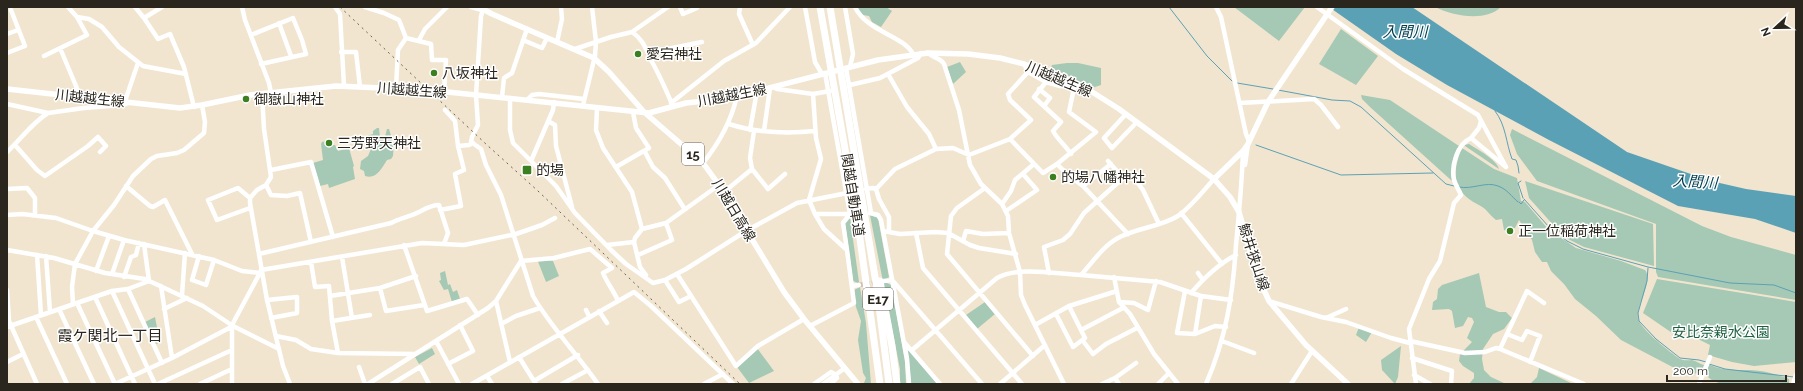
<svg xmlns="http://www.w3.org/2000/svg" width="1803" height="391" viewBox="0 0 1803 391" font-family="Raleway,'Noto Sans JP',sans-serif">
	<rect width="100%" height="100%" fill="#f1e5cf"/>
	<path fill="#a5c9b4" d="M856,7h30l6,4 -11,16 -9,-5 -3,-6 -6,-1z
		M1234,7h71l-26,34z
		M1435,7h66c-15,15 -49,9 -66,0z
		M1341,29l37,27 -22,29 -37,-21z
		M960,62l6,10 -13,12 -6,-17z
		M1067,63h11l23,5v17l-9,3 -23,-12 -18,-8 1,-3z
		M1361,95l29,5 69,46c-7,12 -8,21 -7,35l-82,-74 -8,-8z
		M377,128h2l1,10 5,-1 2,-8h2c3,9 5,19 4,27l-2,3 -4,1c-5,8 -11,20 -22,16l-1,-5 -4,-2 1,-8 7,-5 3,-7 -2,-8 -3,-2 1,-3 6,-2v-3z
		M1512,129l190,97 29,11 65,18v45l-138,-23 -2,-5v-48l-119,-43 -20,-27 -7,-19z
		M326,141l1,5 8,-1 3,6 11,-3 5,18 -1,1 2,12 -26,9 -1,-4 -8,2 -7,-23 10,-3 -2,-16 1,-2z
		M1469,144c8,5 28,16 30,25l-34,-23 -1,-1z
		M1462,148l32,21 23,9 4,23 4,1 23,27 28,19 45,13 24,9c9,11 -9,35 -7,48 1,10 33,35 42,41 4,2 8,1 12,1 4,1 8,4 12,5l-4,9 -18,-2 -61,-32 -25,-24 -21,-17 -11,-15 -13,-13 -4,-9h-5l-7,-10 -3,-12 -13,-20 -4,8h-2l-2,5 -7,-3 -2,-11 -6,1c-4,-3 -7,-7 -11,-11 -5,-4 -11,-6 -16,-10 -18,-13 -15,-33 -7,-51z
		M1525,181l128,43 1,42 -70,-19 -20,-10 -35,-39z
		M870,215l8,3 11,59 -3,2 1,4 4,2 1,3 13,74 1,22h-6v-15z
		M850,218l9,64 -1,1 -5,-2 -8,-59z
		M537,259l16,2 6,15 -13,6z
		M445,271l3,14 2,-1 3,8 4,-2 3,9 -8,3 -4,-13 -4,1 -5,-9 2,-1 -1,-7z
		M1479,273l7,34 13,5h7l6,6 -8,11 -11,5 -10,15 -1,10 2,11 7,7 15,7h-37l5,-6v-5l-11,-7 -4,-5 1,-7 12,-12 -5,-4 7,-16 -2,-4 -4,-1 -5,9 -8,2 -3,-17 -3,-2 -17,1 1,-8 4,-3 1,-10 4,-4z
		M1657,279l139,23v60l-42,4 -22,-4 -24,-7 2,-10 -28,-14 -4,6 -35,-24z
		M860,287l6,36 5,61 -7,-1 2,-5 -3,-5 -5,-33 3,-19 -5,-14 -2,-17z
		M985,302l10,12 -18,15 -11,-14z
		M155,317l5,26 -5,1 -10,-22z
		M1359,327l13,5 -6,10 -10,-7z
		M1401,346l-3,31 -3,7 -13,-14 -1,-10z
		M432,348l3,6 -16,10 -4,-7z
		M757,348l17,23 -25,12 -12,-16z
		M908,351h2l27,32 -26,1z
		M1708,364c14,7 26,6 41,6 13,0 27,4 40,9v5h-67l-9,-3 -9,-7z
		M1539,368l32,15v1h-41l7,-7z"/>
	<path fill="#5ba1b6" d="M1329,7h83l215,145 84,29 35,8 50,7v37l-41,-14 -77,-13 -129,-66 -102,-55 -51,-31z"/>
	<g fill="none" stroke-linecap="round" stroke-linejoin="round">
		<path stroke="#5ba1b6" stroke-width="1" d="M1169,7l38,49 25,25
			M1237,83l36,6
			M1278,90l54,10 18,1 11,6 85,77 8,2
			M1495,111c11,14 11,32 17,48l4,1 2,6 1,7
			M1256,145l85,30 92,-2
			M1521,181l-3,2 5,15
			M1459,187c13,3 27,-6 39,-1 9,3 14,11 20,16
			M1524,199l25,28 18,14 16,8 65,18 82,16 44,2 22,8
			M1519,202l2,2 3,-4
			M1648,268l-1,13 -9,32 1,8 17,18 24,19 19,2 7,2
			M1709,364l16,5 69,8"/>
		<path stroke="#c9bfab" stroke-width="4.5" stroke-dasharray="4.5 2" stroke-linecap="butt" d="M859,285l19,-3"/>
		<path stroke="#fff" stroke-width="4.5" d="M135,7l9,11
			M162,7l-18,11 14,21 12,-5 14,33 10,40
			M242,7l3,13 24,63 2,10
			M335,7l5,7 4,72
			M365,7l19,6 15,7 7,18
			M471,7l11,3
			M484,7l-3,9 -5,79 2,30 -6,12 -1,5 10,7 5,16 15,30 32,101c17,30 45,59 65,88
			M680,7l3,7 14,-6v-1
			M740,7l-1,7 14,31
			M805,7l10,55 7,12
			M845,7l8,47 -3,13
			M855,7c12,25 48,28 58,47
			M1216,7l5,10 25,117 3,7
			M1317,7l86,62 75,46 28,52 -35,-29 8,-10 2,-7
			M77,17l12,2 13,8 17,20 24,19 43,8
			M279,23l12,33
			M632,32c12,8 14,18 20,30 8,14 14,28 20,42
			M7,34l11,-4
			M251,35l42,-17 9,22 4,14 -45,10
			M419,40l6,-11 22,-22
			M523,40l19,8 5,-10
			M557,42l5,-23 -1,-12
			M60,48l16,38 3,10
			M575,49l36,-12 21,-5 36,-25
			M341,52h15l4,35
			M7,53l18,-7 -14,-36
			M648,53l54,-11
			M928,53c5,5 13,5 16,11l15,46 11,55 11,19 21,20 6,12 1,17 11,39 1,23 4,10 39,79
			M44,56l43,-21 -10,-18 -9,-10
			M1024,64l4,8 18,10
			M846,68l25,145
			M825,73l25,141 -7,9 4,27
			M888,74l19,33 22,27 7,15
			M850,85l30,-7 38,-20 3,-5
			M773,87l4,2 36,5 17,-3
			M396,88l2,-38 8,-12 25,6 1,16h14l-2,32
			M1039,89l11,9 -6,8
			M262,94l2,35 7,48 -5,8 -9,5 -7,8v5l17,97 16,66 7,18
			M502,97l2,-19 8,-5 15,-44
			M510,98v32l3,13 43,43 19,27 36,37 15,14 27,19 12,-3 21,-11 60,-38 51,-28 50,-10
			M527,100l5,-5 7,-1 45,5
			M125,101l13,-38
			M671,103l53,-42 32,-18 34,-36
			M1240,103l74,-4 7,6 17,22
			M7,104l41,9 36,-5 38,-3 6,-2
			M583,105l12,-49 1,-14 -4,-35
			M597,108l-1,22 7,18 29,44 10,37 -7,9 -1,4 6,25 6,8
			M445,110l10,11 3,25 11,-1 4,-2
			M1126,114l-22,24 8,10 25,-26
			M548,121l7,4 1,21 16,61
			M729,124c28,9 57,10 86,7
			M750,130l7,-39
			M764,131l6,-43
			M1010,139l21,-19 -21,-20 -2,-6 20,-22
			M15,145l22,25 8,6 43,-30 10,-9 8,9 -6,6
			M7,152c14,-13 25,-29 41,-39
			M645,152l8,15 12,11 19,30
			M1071,154c-6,-9 -13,-14 -18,-23l8,-9 -27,-25 12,-15 14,4 14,1
			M531,161l22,-51 1,-8
			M703,163c17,-21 28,-41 34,-67
			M1057,164l11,11 15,11 45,48
			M1245,165l3,-21
			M616,167l33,-19 -13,-20 -3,-16
			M752,169l-2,-11 4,-27
			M271,170l40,-8 22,75
			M1131,174l12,16 16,34
			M266,185l5,10 16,1 13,-3 11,49
			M126,186l24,20 3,1 12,-7 27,54
			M1083,186l28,-22
			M985,188l-28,20 -6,8 -4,38 86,102
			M7,189l20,-1 8,10v17
			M866,189l7,-1 3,1 3,10 10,18v14
			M876,189l19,-20 41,-20 17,-1 16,7 41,-16 33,34 14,-9 39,-32 -27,-20 6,-29
			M724,192l28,-23 16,20 17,-15
			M250,198l-12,-10 -30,12 9,20 33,-12
			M1002,204l9,-13 4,-11 19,-16
			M440,210l21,-4 -6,-32 9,-4 -6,-24
			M1006,211l31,-21 -14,-16
			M870,213l8,2 3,5 26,139 2,25
			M1181,213l41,51
			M815,214h36
			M7,215l15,-1 34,4 37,13 31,9 90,20 28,11 18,2
			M642,229l24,-6 53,-38
			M883,231l17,3 35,-2 13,1 22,12 9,3 37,6
			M916,233l7,35 99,116
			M963,241l3,-10 17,3 26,-1
			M144,244l5,37
			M404,245l23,66 40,-12 11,16
			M607,245l27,-3
			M7,250l47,8 51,15 40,6 58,27 30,20 46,23
			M259,254l132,-31c7,-4 13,-5 21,-8 9,-3 17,-10 27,-10l9,28 -4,11
			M37,255l4,60
			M638,255l34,-15 -6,-17
			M46,256l4,56
			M199,256l-7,24 14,5 8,-25
			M342,257l10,61
			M311,262l4,25 14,-1 3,35 6,32 76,1
			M261,270l161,-27 42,2 52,-11 26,-9 13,-7
			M96,271l13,-35
			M1049,273l-5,-26 19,-7 7,-6 14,-21 39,-35 -15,-17
			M1198,273l5,7
			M112,274l12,-34
			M677,274l59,92 22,-20 46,-27
			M1081,275l79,7 41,14 30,4
			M124,277l7,-20 5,-2 3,-12
			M1114,277l5,25 11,12 24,40 24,30
			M665,280l14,22 12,-6
			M884,281l8,-1 90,104
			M161,286l11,72
			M852,286l7,-1
			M380,288l6,23 38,-6
			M128,289l34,74
			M7,290l2,31 28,63
			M112,291l43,93
			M1185,291l-8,42 18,1 20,-8 11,1
			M1191,293c13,-15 27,-29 45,-38
			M182,295l3,-42
			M330,296l50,-8 36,-12
			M95,297l40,87
			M267,300l30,-3v16l-26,5
			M496,301l14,61
			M1269,301l52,16 25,5 45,16 19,5
			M1119,302l15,1 14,7 8,-29
			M77,303l38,81
			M73,304l-1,-17 3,-23 18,-33 21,-26 19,-29 18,-17 6,-3 20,-3 7,-3 20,-17 1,-11 -3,-17
			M1069,306l12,24
			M59,309l35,75
			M164,309l23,-11
			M586,310l3,6
			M599,311l8,12
			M1056,314l17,33 12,-9 -4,-8 42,-22
			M36,317l31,67
			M1326,318l20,-9
			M332,321l38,-6
			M501,324l15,-8 24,-8
			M232,325l29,-54
			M1035,325l34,-19 48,-15
			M810,326l44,-23 -7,-53 -23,-21 -9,-15 -6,-14 12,-41 -5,-21 -3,-44
			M7,327l105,-36 16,-2 21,-8
			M1195,334l6,-38
			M1507,334l15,6 5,-9 13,5 -10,26
			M276,336l20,4 15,9 27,4
			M436,341l23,43
			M1083,341l10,13 13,-10 31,-16
			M1222,341l32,12
			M1410,341l55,12 20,-1 11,-4 4,1 84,35
			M904,342l36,42
			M1500,349l27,-58 17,12
			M912,350l85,-72c22,-12 60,-4 84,-3 11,-12 22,-29 37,-37 18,-10 42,-11 60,-22 14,-10 25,-25 36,-37
			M519,357l15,24
			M1412,358l40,13 -1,13
			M7,362l16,-8
			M448,364l25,-13 -13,-26
			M359,367l6,17
			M1414,375l16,9
			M487,376l5,8
			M1115,378l4,6
			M115,384l57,-26 61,-32
			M158,384l74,-34
			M200,384l32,-15
			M232,384v-57
			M368,384l120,-76 8,-7 25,-40 33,-3 36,-9 22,19 -9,5c4,10 11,18 15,28
			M392,384l28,-17 9,17
			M472,384l162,-92 17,14 82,78
			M536,384l-2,-3 44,-26
			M562,384l26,-14
			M704,384l19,-10
			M814,384l17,-12 5,3 1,3 -6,6
			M823,384l22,-16
			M1000,384l45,-39
			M1102,384l13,-6 21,-15
			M1158,384l11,-11
			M1206,384c20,-46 27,-89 30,-139 3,-31 6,-62 7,-94
			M1291,384l21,-33
			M1416,384l-7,-55 20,-50 11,-18 14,-58 7,-8c-2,-5 -5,-9 -7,-15 -3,-14 3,-36 17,-42
			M1699,384l11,-27
			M1793,384l3,-9"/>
		<path stroke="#fff" stroke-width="5.5" d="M479,7l13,7 102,44 15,14 35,40 59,51 16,22 65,107 20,27 54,65
			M7,89l173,19 22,-3 48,-10 86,-9 92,4 221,23 37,-10 38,-4 33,-8 121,-31 50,-7 40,1 32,4 24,6 34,11 31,15 30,19 95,70 29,-28 5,-7 20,-42 64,-95
			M1214,179l16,18 9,15 18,63 12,26 37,44 42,39"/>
		<path stroke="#fff" stroke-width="7" d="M820,7l37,210 23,167
			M830,7l46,276 13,101
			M880,281l12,65 5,38"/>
		<path stroke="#696355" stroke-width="1" stroke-dasharray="2 4" stroke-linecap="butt" d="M340,7l147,138 51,46 202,193"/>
	</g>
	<g fill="#3c7f21" stroke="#fff" stroke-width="1.5">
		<circle cx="638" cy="54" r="4"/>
		<circle cx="434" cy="73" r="4"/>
		<circle cx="246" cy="99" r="4"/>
		<circle cx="329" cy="143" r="4"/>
		<rect x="522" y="165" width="10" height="10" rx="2"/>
		<circle cx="1053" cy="177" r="4"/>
		<circle cx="1510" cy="231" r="4"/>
	</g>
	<g text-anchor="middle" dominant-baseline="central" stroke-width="3" stroke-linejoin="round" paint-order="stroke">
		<g fill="#fff" stroke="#6a6761" stroke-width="1">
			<rect x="682" y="143" width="22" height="22" rx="3"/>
			<rect x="863" y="288" width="30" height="22" rx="3"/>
		</g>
		<g font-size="13" font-weight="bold" fill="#2a261d">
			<text x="693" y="154">15</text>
			<text x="878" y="299">E17</text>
		</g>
		<g font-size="14" fill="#2a261d" stroke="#fff" text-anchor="start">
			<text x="646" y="54">愛宕神社</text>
			<text x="442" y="73">八坂神社</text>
			<text x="254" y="99">御嶽山神社</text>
			<text x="337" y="143">三芳野天神社</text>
			<text x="536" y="170">的場</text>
			<text x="1061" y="177">的場八幡神社</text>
			<text x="1518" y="231">正一位稲荷神社</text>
		</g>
		<g font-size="14" fill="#2a261d" stroke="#fff">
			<text transform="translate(1059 79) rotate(23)">川越越生線</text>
			<text transform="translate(412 90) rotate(4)">川越越生線</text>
			<text transform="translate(732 95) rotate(-11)">川越越生線</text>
			<text transform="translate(90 98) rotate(6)">川越越生線</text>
			<text transform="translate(853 195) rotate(81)">関越自動車道</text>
			<text transform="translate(734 210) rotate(59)">川越日高線</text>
			<text transform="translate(1254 257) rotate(72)">鯨井狭山線</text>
		</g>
		<g font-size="14" fill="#1c6040" stroke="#fff">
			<text x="1721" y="332">安比奈親水公園</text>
		</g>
		<g font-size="15" font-style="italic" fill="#004151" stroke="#fff">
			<text x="1405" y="32">入間川</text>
			<text transform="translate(1695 182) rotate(3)">入間川</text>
		</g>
		<g font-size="15" fill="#2a261d" stroke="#fff">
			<text x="110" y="336">霞ケ関北一丁目</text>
		</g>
	</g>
	<rect width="1803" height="391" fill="none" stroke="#2a261d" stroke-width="16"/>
	<g transform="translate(1775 28) rotate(248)" stroke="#ffffff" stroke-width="3" paint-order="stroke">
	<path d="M0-3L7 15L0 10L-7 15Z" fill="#2a261d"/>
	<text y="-6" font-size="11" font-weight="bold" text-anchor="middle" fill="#2a261d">N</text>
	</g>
	<path d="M1667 375v6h119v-6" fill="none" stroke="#2a261d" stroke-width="2"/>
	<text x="1673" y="375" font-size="12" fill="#2a261d" stroke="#ffffff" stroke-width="3" paint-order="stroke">200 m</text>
</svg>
